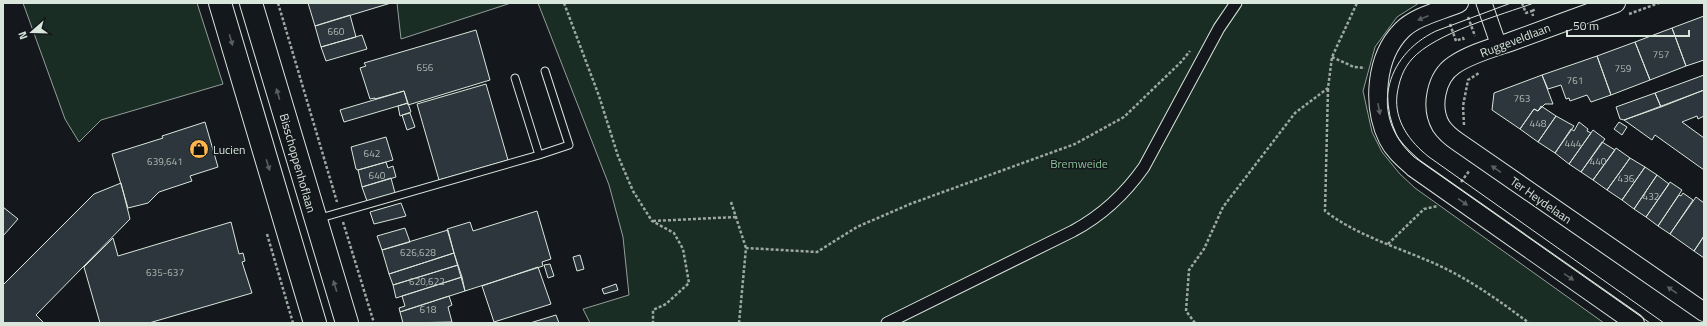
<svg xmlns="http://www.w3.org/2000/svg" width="1707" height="326" viewBox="0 0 1707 326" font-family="'Titillium Web',sans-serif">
	<rect width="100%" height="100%" fill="#14181c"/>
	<path fill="#1a2d24" stroke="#939e99" d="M23,3h174l26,81 -122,36 -22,22 -14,-23z
		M397,3h114l-110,36z
		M538,3h881l-22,14 -22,30 -12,44 9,41 10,20 18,22 15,14 189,135h-1014l-7,-14 46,-14 -6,-58 -14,-52z"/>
	<path fill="#2c363c" stroke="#d8e6dc" d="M308,3h83l-76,23z
		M350,15l6,22 -35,10 -6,-21z
		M1704,16v44l-18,6 -14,-38z
		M1672,28l14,38 -36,14 -15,-38z
		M476,30l14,50 -82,25 -4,-14 -29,8v-1l-5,1 -10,-31 6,-2 -2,-3z
		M362,35l5,14 -41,12 -5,-14z
		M1635,42l15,38 -39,15 -14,-39z
		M1597,56l14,39 -20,7 -4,-7 -17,6 -1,-3 -3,1 -5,-14 -13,4 -6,-14z
		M1542,75l11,29h-8l-7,7 -4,-2 -14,20 -28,-19 2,-17z
		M1704,75v15l-43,17 -6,-14z
		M486,84l22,76 -69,20 -22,-76z
		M1704,90v26l-6,3 -1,-3 -15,6 22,16v32l-49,-35 -3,5 -28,-20z
		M404,91l4,12 -64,19 -4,-12z
		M1655,93l6,14 -37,13 -4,-1 -4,-12z
		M408,103l3,9 -11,4 -2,-10z
		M1541,106l15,10 -18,26 -18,-13 14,-20 4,2z
		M410,113l5,14 -8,3 -5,-15z
		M1556,116l18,10 -19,27 -17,-11z
		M205,122l13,45 -28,9 2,5 -33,11 -11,11 -20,5 -16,-54 51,-16 -1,-2z
		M1579,122l9,7 -1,2 4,2 -22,31 -14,-11 16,-24 3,2z
		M1619,122l8,5 -5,8 -8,-6z
		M1593,130l12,9 -24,33 -12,-8z
		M386,137l7,23 -35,10 -2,-1 -5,-22z
		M1602,142l13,8 -22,30 -12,-8z
		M1616,148l14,10 -23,32 -14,-10z
		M1630,158l15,9 -23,33 -15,-10z
		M386,162l2,6 5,-2 3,11 -34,10 -4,-17z
		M1645,167l12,8 -23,34 -12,-9z
		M1657,175l12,9 -23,33 -12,-8z
		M391,178l4,15 -28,8 -5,-14z
		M1670,182l12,8 -24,36 -12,-9z
		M121,183l9,36 -94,96 8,8h-41v-38l91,-91z
		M1683,193l10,7 -23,34 -12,-8 21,-31 2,1z
		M1696,197l8,6v33l-10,15 -24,-17z
		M401,203l5,13 -32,8 -4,-12z
		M3,207l15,12 -15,17z
		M537,211l14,48 -9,3 1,4 -78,25 -18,-62 23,-7 3,9z
		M231,222l8,32 4,-1 2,8 -3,1 10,31 -103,30h-49l-16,-56 29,-29 5,18z
		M405,228l5,14 -28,8 -5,-14z
		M448,230l6,23 -65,21 -7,-24z
		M1704,236v22l-10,-7z
		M454,253l4,12 -65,20 -4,-11z
		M580,255l4,14 -7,2 -4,-14z
		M550,264l4,12 -6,2 -4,-13z
		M458,265l4,12 -66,21 -3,-13z
		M538,267l13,37 -57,18 -12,-36z
		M462,277l3,14 -65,21 -1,-4 6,-2 -3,-10z
		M616,284l2,6 -14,4 -2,-5z
		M449,296l3,9 -4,2 4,15 -49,1 -3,-11z
		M556,315l3,8h-29z"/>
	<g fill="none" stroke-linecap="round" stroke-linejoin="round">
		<defs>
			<path id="service" d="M539,155l30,-10 -24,-74
				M317,219l222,-64 -24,-77"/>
			<path id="pedestrian" d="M887,323l186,-92c30,-16 52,-37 71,-64l75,-139 17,-25"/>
			<path id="minor" d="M1484,3l15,43"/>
			<path id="tertiary" d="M1459,3c-18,8 -43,13 -57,27 -27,27 -30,76 -14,109 6,12 16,20 26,29l221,155
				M1616,3c-35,13 -71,26 -106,39 -18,6 -40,12 -56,23 -18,12 -24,42 -13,61 4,6 11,12 17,16l246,170"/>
			<path id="primary" d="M220,3l95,320
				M251,3l96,320"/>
		</defs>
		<use href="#service" stroke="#d8e6dc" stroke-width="9"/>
		<use href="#pedestrian" stroke="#d8e6dc" stroke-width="13"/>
		<use href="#minor" stroke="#d8e6dc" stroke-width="17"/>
		<use href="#tertiary" stroke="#d8e6dc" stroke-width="20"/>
		<use href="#primary" stroke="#d8e6dc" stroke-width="24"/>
		<path stroke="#9da8a2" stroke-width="2.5" stroke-dasharray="3 2" stroke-linecap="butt" d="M278,3l59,199
			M564,3l35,93 19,60 15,35 19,30 22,12 9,16 6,34 -23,21 -13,6v13
			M1522,3l4,10 6,-2 1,5
			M1532,11l4,-2
			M1629,14l30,-11
			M1468,17l7,19
			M1450,24l6,17 7,-3 1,2
			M1332,57l22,10 11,1
			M1328,89l-3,122c34,26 76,37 115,55 32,15 61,36 89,57
			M1464,125l-1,-19 5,-26 11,-7
			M1461,182l9,-12
			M731,202l15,46
			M653,221l83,-4
			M343,222l31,101
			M267,234l26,89
			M1388,244l36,-35 14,-3
			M739,323l7,-75 71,4 40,-25 53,-23 165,-60 49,-27 57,-55 9,-11
			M1195,323l-9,-12 3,-41 15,-21 19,-42 72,-94 33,-25 4,-31 25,-54"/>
		<use href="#service" stroke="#14181c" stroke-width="7"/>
		<use href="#pedestrian" stroke="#14181c" stroke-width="11"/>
		<use href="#minor" stroke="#14181c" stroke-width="15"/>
		<use href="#tertiary" stroke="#14181c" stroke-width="18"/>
		<use href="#primary" stroke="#14181c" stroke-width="22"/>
		<path stroke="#d8e6dc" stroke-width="1" d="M1511,3l-75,28c-52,25 -67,85 -22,126l236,166
			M1534,3c-33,12 -99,30 -122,56 -9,10 -13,22 -15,36 -3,26 13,47 32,62l235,166"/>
	</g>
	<defs><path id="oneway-solid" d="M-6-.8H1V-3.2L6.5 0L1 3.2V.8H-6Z"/></defs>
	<g fill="#59605f">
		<use href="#oneway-solid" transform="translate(1423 18) rotate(158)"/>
		<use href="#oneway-solid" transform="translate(231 40) rotate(74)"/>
		<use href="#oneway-solid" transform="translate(278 94) rotate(-106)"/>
		<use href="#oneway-solid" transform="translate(1379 109) rotate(79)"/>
		<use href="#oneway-solid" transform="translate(268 165) rotate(73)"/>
		<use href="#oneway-solid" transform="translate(1496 169) rotate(-145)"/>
		<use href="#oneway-solid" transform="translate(1463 202) rotate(35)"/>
		<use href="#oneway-solid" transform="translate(1569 277) rotate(35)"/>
		<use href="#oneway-solid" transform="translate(335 286) rotate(-107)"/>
		<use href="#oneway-solid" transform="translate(1672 290) rotate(-145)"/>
	</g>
	<defs>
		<symbol id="shop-disc" viewBox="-11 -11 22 22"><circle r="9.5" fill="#ffb74d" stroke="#14181c"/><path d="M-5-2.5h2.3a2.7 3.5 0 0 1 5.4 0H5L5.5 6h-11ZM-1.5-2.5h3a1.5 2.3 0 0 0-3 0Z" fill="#111"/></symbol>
	</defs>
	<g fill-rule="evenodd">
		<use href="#shop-disc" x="188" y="138" width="22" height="22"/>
	</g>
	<g text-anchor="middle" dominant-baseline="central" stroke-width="3" stroke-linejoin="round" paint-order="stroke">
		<g font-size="10" fill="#adbab4">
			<text x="336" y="31">660</text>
			<text x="1661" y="54">757</text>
			<text x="425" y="67">656</text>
			<text x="1623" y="68">759</text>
			<text x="1575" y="80">761</text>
			<text x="1522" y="98">763</text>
			<text x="1538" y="123">448</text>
			<text x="1573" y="143">444</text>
			<text x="372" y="153">642</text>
			<text x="165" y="161">639,641</text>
			<text x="1598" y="161">440</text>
			<text x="377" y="175">640</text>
			<text x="1626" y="178">436</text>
			<text x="1651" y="196">432</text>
			<text x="418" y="252">626,628</text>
			<text x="165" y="272">635-637</text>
			<text x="427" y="281">620,622</text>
			<text x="428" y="309">618</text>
		</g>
		<g font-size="12" fill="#d8e6dc" stroke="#14181c">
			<text transform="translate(1515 40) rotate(-21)">Ruggeveldlaan</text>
			<text transform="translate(298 163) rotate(74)">Bisschoppenhoflaan</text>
			<text transform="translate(1541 200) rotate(35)">Ter Heydelaan</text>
		</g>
		<g font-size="12" fill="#d8e6dc" stroke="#14181c" text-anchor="start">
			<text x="213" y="149">Lucien</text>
		</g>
		<g font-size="12" fill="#8ac095" stroke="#14181c">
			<text x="1079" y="163">Bremweide</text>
		</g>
	</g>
	<rect width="1707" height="326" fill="none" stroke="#d8e6dc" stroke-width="8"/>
	<g transform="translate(32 32) rotate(250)" stroke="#14181c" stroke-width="3" paint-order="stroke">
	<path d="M0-3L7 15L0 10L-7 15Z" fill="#d8e6dc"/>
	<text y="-6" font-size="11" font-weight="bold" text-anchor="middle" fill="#d8e6dc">N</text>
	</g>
	<path d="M1567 30v6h122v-6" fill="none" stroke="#d8e6dc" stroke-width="2"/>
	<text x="1573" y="30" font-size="12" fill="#d8e6dc" stroke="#14181c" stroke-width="3" paint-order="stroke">50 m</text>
</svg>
